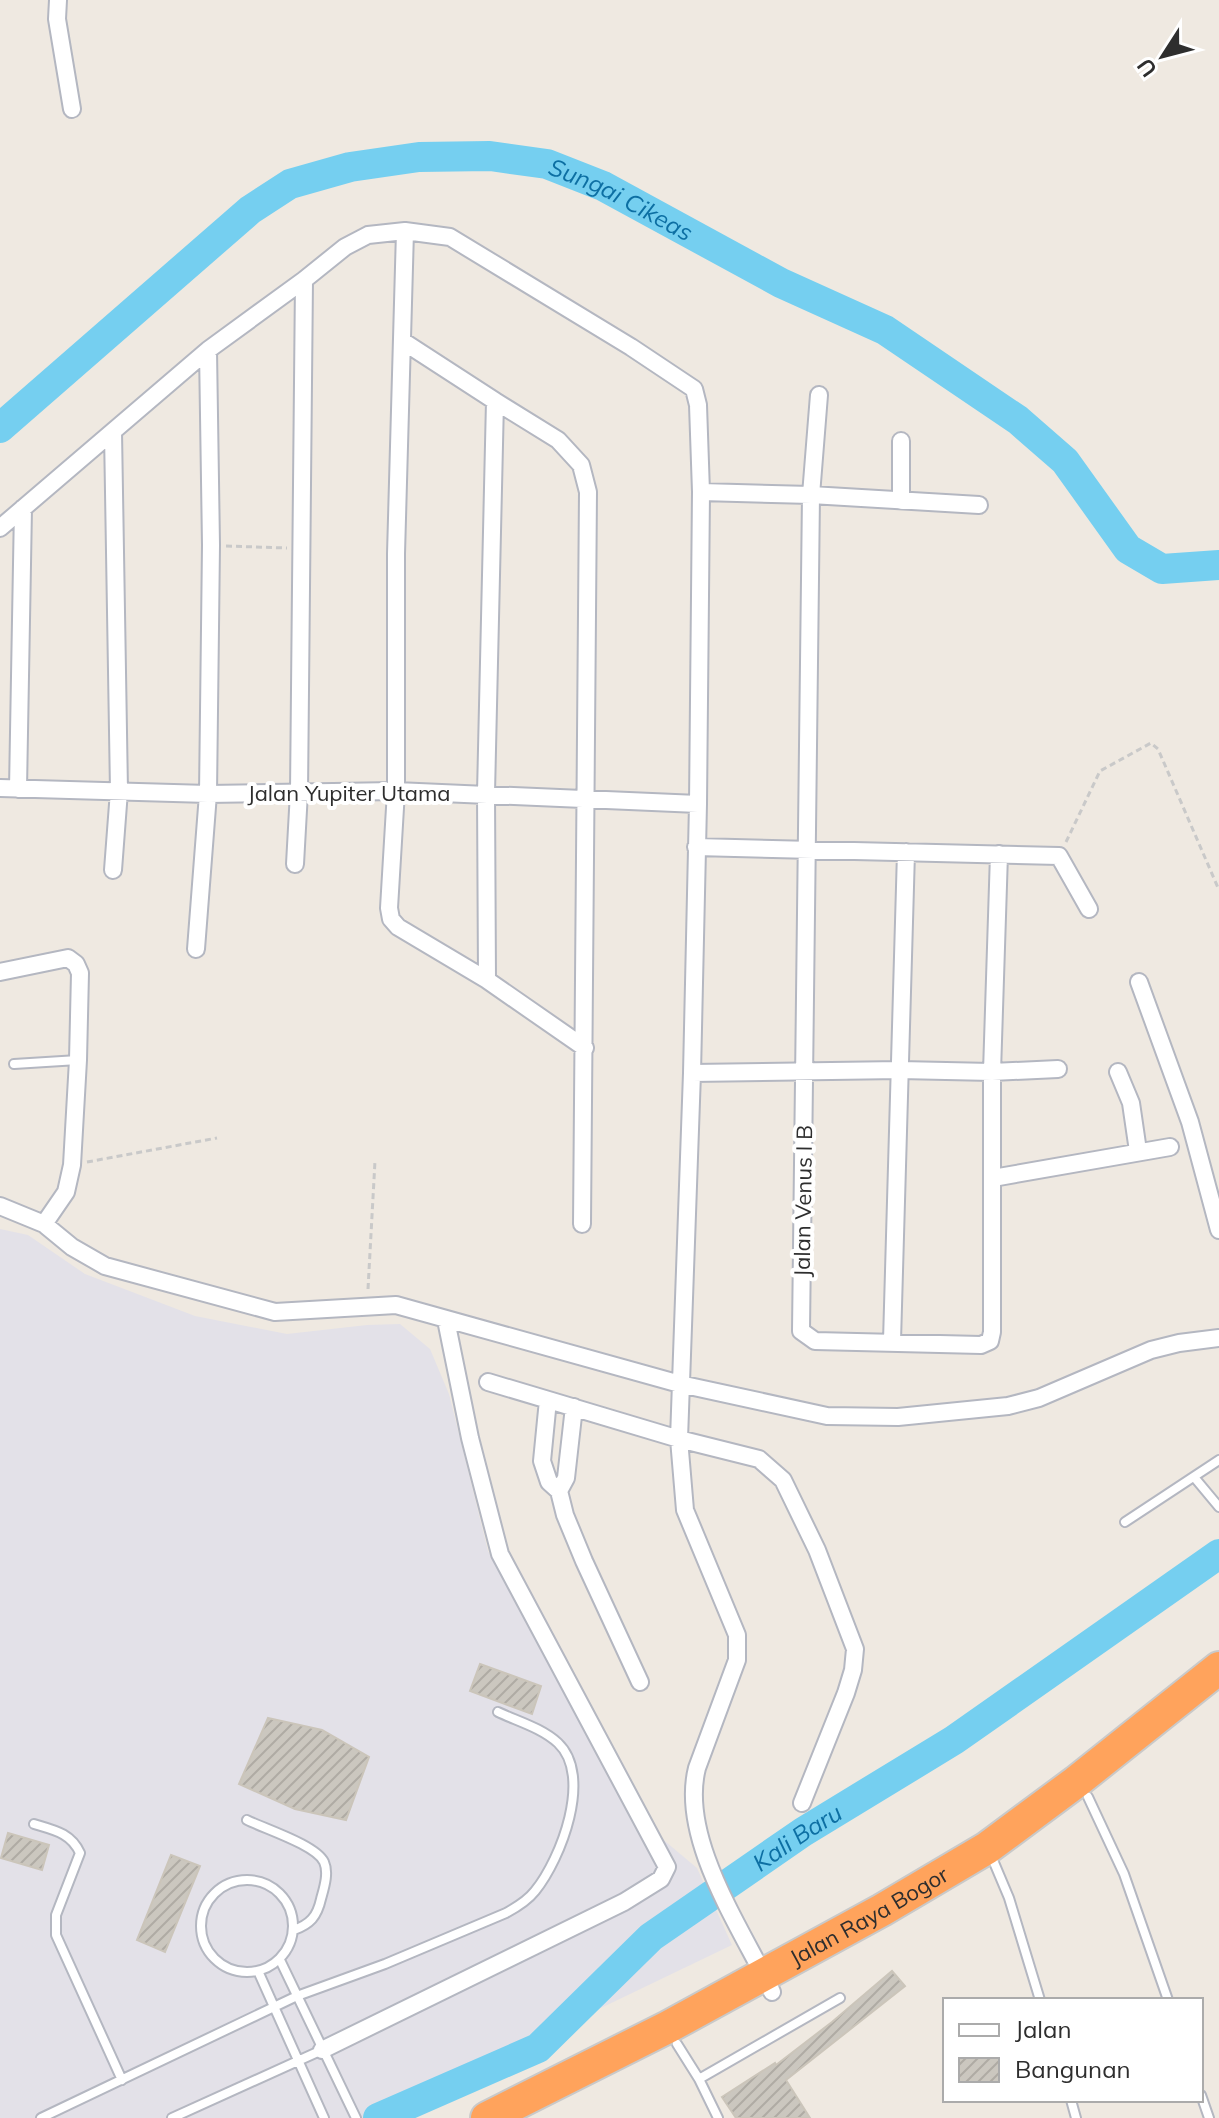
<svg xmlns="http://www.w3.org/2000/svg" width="1219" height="2118" viewBox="0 0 1219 2118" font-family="Mulish,sans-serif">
	<defs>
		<pattern id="building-hatch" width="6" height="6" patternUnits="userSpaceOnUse" patternTransform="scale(2)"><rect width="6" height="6" fill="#cbc7bf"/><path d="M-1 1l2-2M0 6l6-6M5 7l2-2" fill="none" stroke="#afaba4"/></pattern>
	</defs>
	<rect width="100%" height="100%" fill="#efe9e1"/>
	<path fill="#e3e1e8" d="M0,1229l28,6 57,39 110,42 92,18 80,-9 33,-1 30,25 19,45 39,157 127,235 39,46 43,36 35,77 -360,173h-372z"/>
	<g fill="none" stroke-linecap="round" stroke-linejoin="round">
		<g stroke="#75cff0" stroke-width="30">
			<path id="s1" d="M0,428l250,-218 40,-26 60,-17 69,-10 71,-1 57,8 56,22 178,97 104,47 133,90 47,41 63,88 34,20 57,-4"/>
			<path id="s2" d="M378,2118l160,-70 113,-111 152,-105 151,-92 265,-186"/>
		</g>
	</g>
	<path fill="url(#building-hatch)" stroke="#cbc5ba" stroke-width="2" d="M480,1664l61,22 -9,28 -62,-23z
		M268,1718l54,12 47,27 -23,63 -51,-11 -56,-25z
		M8,1833l41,12 -7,25 -41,-12z
		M171,1855l29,11 -35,86 -28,-12z
		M892,1971l13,15 -119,94 24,38h-74l-14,-21 53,-34 1,2 56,-43z"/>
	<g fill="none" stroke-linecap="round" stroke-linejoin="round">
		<defs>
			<path id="lane" d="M14,1064l64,-4
				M1194,1477l25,30
				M1125,1522l94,-62
				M1088,1797l36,77 44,126
				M247,1820c18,9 69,25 77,42 5,11 0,26 -3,37 -4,18 -11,25 -27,31
				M34,1824c20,6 37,9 46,29l-24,62v20l66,145
				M990,1853l19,45 31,102
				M201 1926a46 46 0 1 1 92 0a46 46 0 1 1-92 0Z
				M280,1960l76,158
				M258,1971l66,147
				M677,2044l22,35 19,39
				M699,2079l141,-81
				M1201,2095l8,23
				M1071,2100l5,18
				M41,2118l256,-122 88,-32 121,-51c11,-6 22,-13 29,-22 26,-32 58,-115 23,-148 -16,-15 -41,-22 -60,-31
				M172,2118l150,-68"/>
			<path id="street" d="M58,0l-1,19 15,90
				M405,231l-9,323v237l-7,117 2,11 7,8 89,53 98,68
				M404,342l91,59 -9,392 1,187
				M819,395l-8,100 -10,836 14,10 166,4 9,-4 2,-9v-260l7,-218
				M495,401l63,39 23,25 7,27 -6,732
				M701,492l110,3 168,10
				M901,501v-60
				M0,528l208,-178 96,-70 41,-33 23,-12 37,-4 45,6 181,110 63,42 4,16 3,87 -3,312 -6,269 -13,366 6,71 52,125v25l-40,108c-18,71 45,161 75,224
				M0,788l208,6 188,-3 302,13
				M18,789l5,-281
				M696,847l363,9 30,53
				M295,864l4,-72 5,-512
				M113,870l6,-79 -6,-359
				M196,949l12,-155 3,-249 -3,-195
				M0,972l68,-14 8,6 4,9 -2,87 -6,105 -6,27 -22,32
				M1139,982l51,140 29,108
				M1118,1072l13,31 7,48
				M692,1073l208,-3 92,2 66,-3
				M993,1178l177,-31
				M0,1206l44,18 28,23 33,19 170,46 121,-7 284,79 147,32 71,1 110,-11 31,-8 112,-48 28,-7 40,-5
				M892,1341l14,-489
				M488,1382l191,57 80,20 24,21 34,70 38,99 -2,21 -7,23 -44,110
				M548,1400l-6,61 7,21 10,9 6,24 19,46 56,121
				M559,1491l7,-13 8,-71
				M322,2050l302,-148 37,-23 6,-12 -167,-313 -30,-116 -24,-118"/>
			<g id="highway">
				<path id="s3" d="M487,2118l181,-91 214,-117 105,-62 89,-66 143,-114"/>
			</g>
		</defs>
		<use href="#lane" stroke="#b4b7c1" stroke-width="12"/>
		<use href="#street" stroke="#b4b7c1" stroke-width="20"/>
		<use href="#highway" stroke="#c9c9c9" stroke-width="36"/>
		<path stroke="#c9c9c9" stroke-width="3" stroke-dasharray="6 4" stroke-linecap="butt" d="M226,546l61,2
			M1066,842l34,-71 51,-28 7,6 61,141
			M87,1162l130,-24
			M368,1289l7,-128"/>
		<use href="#lane" stroke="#fff" stroke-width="8"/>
		<use href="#street" stroke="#fff" stroke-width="16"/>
		<use href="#highway" stroke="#ffa35c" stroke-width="32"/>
	</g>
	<g text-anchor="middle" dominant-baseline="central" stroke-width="8" stroke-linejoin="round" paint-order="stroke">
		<g font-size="22" fill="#2e2e2e" stroke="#fff">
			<text x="349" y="793">Jalan Yupiter Utama</text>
			<text transform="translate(803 1201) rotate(-89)">Jalan Venus I B</text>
			<text stroke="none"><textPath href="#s3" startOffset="432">Jalan Raya Bogor</textPath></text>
		</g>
		<g font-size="24" font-style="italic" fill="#0d6fa3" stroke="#fff">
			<text stroke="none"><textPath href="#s1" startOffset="722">Sungai Cikeas</textPath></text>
			<text stroke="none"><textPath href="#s2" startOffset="510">Kali Baru</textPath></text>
		</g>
	</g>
	<rect x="943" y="1998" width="260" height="104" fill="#ffffff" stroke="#ababab" stroke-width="2"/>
	<rect x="959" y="2024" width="40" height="12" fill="#ffffff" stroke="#ababab" stroke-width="2"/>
	<text x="1015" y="2038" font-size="24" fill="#2e2e2e">Jalan</text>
	<rect x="959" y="2058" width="40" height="24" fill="url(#building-hatch)" stroke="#ababab" stroke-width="2"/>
	<text x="1015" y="2078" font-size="24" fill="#2e2e2e">Bangunan</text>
	<g transform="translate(1163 56) rotate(234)" stroke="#ffffff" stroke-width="6" paint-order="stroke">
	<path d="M0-6L14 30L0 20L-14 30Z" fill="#2e2e2e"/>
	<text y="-12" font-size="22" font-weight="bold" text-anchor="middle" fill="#2e2e2e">U</text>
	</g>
</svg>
